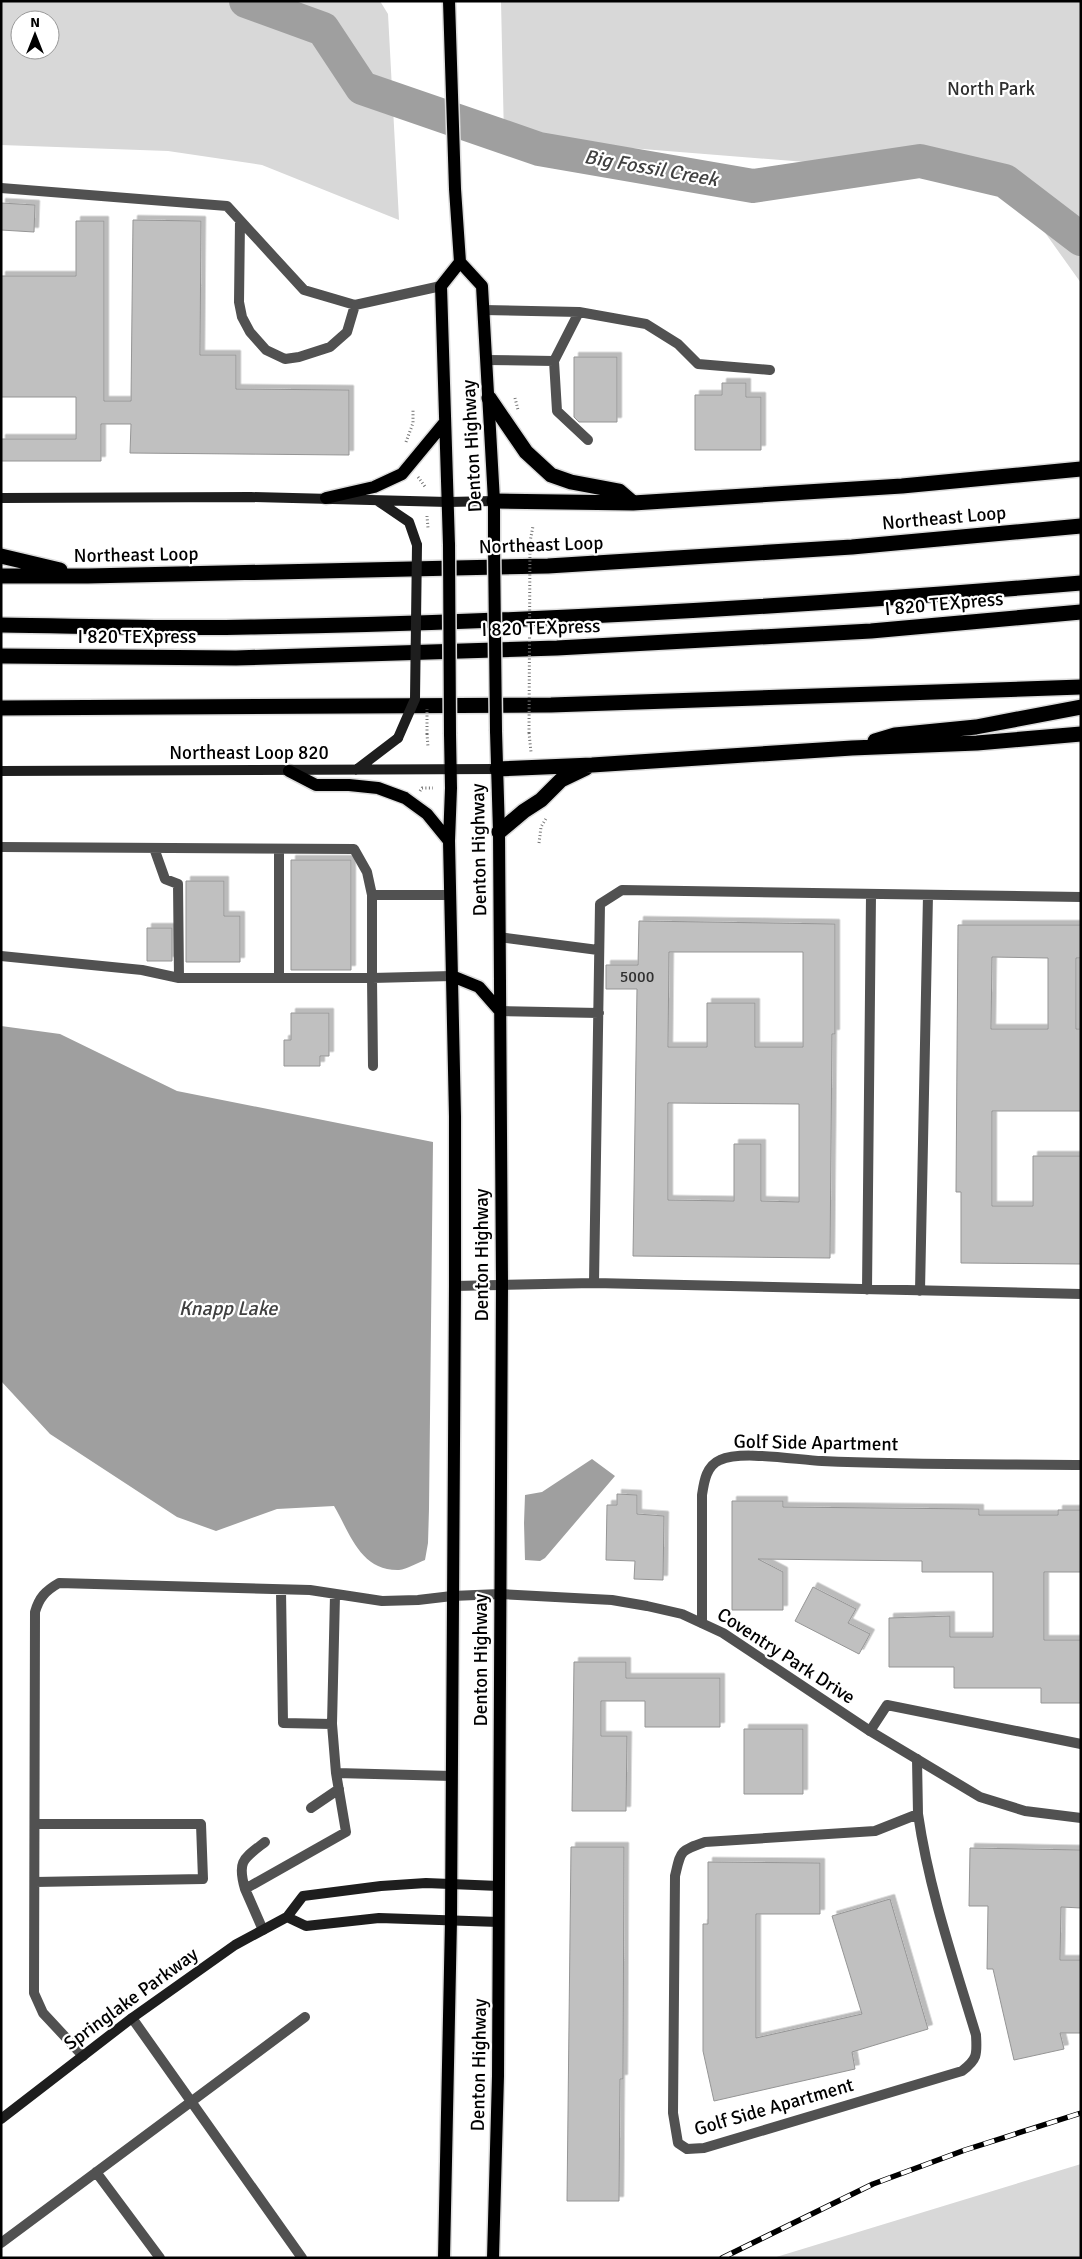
<svg xmlns="http://www.w3.org/2000/svg" width="1082" height="2259" viewBox="0 0 1082 2259" font-family="Signika,sans-serif">
	<defs>
		<filter id="shadow"><feDropShadow dx="4.5" dy="-4.5" stdDeviation="0" flood-color="#0004"/></filter>
	</defs>
	<rect width="100%" height="100%" fill="#fff"/>
	<path fill="#d8d8d8" fill-rule="evenodd" d="M1,1h379l8,13 11,206 -137,-55 -94,-14 -167,-6zM20,20h30v30h-30z
		M501,1h580v282l-75,-105 -502,-40z
		M1081,2164v94h-308z"/>
	<path fill="#9f9f9f" d="M1,1026l59,8 117,57 256,51 -4,367 -1,34 -3,17c-8,3 -18,9 -26,10 -39,1 -49,-37 -65,-64l-57,3 -61,22 -39,-14 -127,-83 -49,-53z
		M592,1459l23,17 -70,82 -5,3 -15,-1 -1,-37 1,-28 17,-3z"/>
	<g fill="none" stroke-linecap="round" stroke-linejoin="round">
		<path stroke="#9f9f9f" stroke-width="34" d="M246,1l77,28 39,59 177,61 214,37 167,-25 85,20 76,58"/>
	</g>
	<path fill="#c0c0c0" stroke="#959595" fill-rule="evenodd" filter="url(#shadow)" d="M1,203l34,2 -1,27 -33,-2z
		M133,220l68,1 -1,134h36v34l113,1v65l-219,-2 1,-29h-30v37h-100v-22h75v-42h-75v-121h75v-55h28v180h27z
		M574,357h43v65h-38l-5,-5z
		M722,383h24v14h15v53h-66v-55h27z
		M291,860h60v110h-60z
		M186,881h38v35h16v46h-54z
		M639,921l196,3v110h-3l-2,224 -197,-2 4,-267h-31v-24h32zM669,952h134v95h-48v-44h-48v44h-39zM668,1103l131,1v98l-38,-1v-57h-27v57l-66,-1z
		M958,925h123v33h-5v71h5v82h-89v95h41v-50h48v108l-120,-1v-71h-5zM992,957l56,1v71h-57z
		M147,928h25v33h-25z
		M291,1013h38v43h-9v10h-36v-26h7z
		M617,1494l20,1v19l27,2 -1,64 -29,-1 1,-18 -29,-1 1,-55h10z
		M732,1501h51v6l196,2v6h79v-5h23v62h-37v68h37v63h-40v-15h-87v-21h-65v-49l61,-2v21h43v-65h-71v-11l-164,-2 25,13v38h-51z
		M813,1587l43,22 -8,14 22,11 -11,20 -64,-33z
		M574,1662h52v16h94v49h-75v-26h-44v35h26l-1,75h-54z
		M744,1729h59v65h-59z
		M571,1847h53l-1,232h-3l-1,122h-52z
		M970,1848l111,2v58l-20,-1 -1,53h21v73h-21l4,16 -50,11 -21,-91h-6l1,-63h-19z
		M708,1862l112,1v51h-64v124l106,-24 -30,-98 58,-17 38,130 -76,23 3,17 -141,32 -11,-50v-127h5z"/>
	<g fill="none" stroke-linecap="round" stroke-linejoin="round">
		<defs>
			<path id="primary" d="M449,1l6,188 5,73 22,24 12,215v42
				M326,498l48,-11 28,-13 43,-52
				M449,545l-8,-259 19,-24
				M289,771l27,14h33l29,3 27,10 22,16 22,27
				M452,976l27,11 21,24
				M444,2258l7,-338 4,-634v-170l-6,-275 2,-53 -1,-54
				M493,2258l5,-182 4,-792 -3,-452 -3,-101"/>
			<path id="highway" d="M489,398l37,54 25,23 20,7 48,9 14,12
				M494,501l139,2 269,-17 179,-17
				M1,556l59,14
				M1,576h87l460,-10 304,-19 229,-21
				M1,625c83,1 167,4 250,2 277,-4 554,-21 830,-44
				M1,656l235,2 321,-10 314,-17 210,-19
				M1,708l550,-3 530,-18
				M875,741l20,-6 81,-8 105,-20
				M497,769l95,-4 260,-17 125,-5 104,-9
				M499,832l25,-21 17,-11 20,-20 25,-12"/>
		</defs>
		<use href="#primary" stroke="#dbdbdb" stroke-width="15"/>
		<use href="#highway" stroke="#dbdbdb" stroke-width="18"/>
		<path stroke="#737373" stroke-width="3" stroke-dasharray="1 2.5" stroke-linecap="butt" d="M515,398l3,12
			M406,442l7,-19v-14
			M418,477l8,11
			M427,516l1,12
			M530,542l3,-16
			M529,733l2,19
			M427,734l1,13
			M420,791l2,-3h11
			M539,843l2,-16 6,-10"/>
		<path stroke="#515151" stroke-width="10" d="M1,188l226,18 77,84 51,15 86,-19
			M240,221l-1,81 3,15 8,15 16,18 19,9 14,-2 31,-10 17,-15 8,-27
			M483,310l96,2 67,12 32,20 20,20 72,6
			M486,360l68,1 3,50 31,29
			M554,361l25,-49
			M1,847l353,2 13,23 5,23h78
			M154,848l11,31 13,5 1,94h100v-129
			M372,895v83l80,-2
			M499,937l99,13
			M1,956l141,14 37,8
			M279,978h93l1,88
			M500,1011l99,2
			M594,1283l6,-379 22,-14 459,7
			M455,1286l139,-3 487,11
			M867,1290l4,-395
			M920,1291l8,-396
			M281,1590l2,133 49,1 3,-129
			M702,1623v-128c2,-13 4,-29 18,-35 21,-10 77,0 102,1 86,4 173,3 259,4
			M332,1724l4,49
			M870,1731l17,-26 194,39
			M917,1759l1,55
			M311,1808l28,-19
			M918,1814c11,76 36,148 58,221 1,19 2,24 -14,36l-258,77 -17,1 -9,-6 -5,-30 2,-237c6,-25 4,-25 30,-34l170,-11z
			M35,1824h166l2,55 -168,3
			M245,1889c-8,-28 -2,-30 20,-47
			M263,1930l-18,-41 101,-57 -10,-59 116,3
			M83,2056l-40,-43 -9,-20 1,-381c4,-14 10,-21 24,-29l251,7 72,11 36,-1 34,-4
			M96,2172l64,86
			M1,2243l304,-226"/>
		<path stroke="#515151" stroke-width="10" d="M452,1596l48,-2 112,6 35,6 35,8 41,19 147,98 110,66 45,14 56,7
			M132,2018l170,240"/>
		<path stroke="#1e1e1e" stroke-width="10" d="M1,498l250,-1 197,5 46,-1
			M378,501l31,21 8,23
			M356,770l42,-32
			M1,771l496,-2
			M287,1917l19,9 73,-8 120,4
			M1,2119l131,-101 103,-73 52,-28 16,-21 78,-10 45,-3 73,3"/>
		<use href="#primary" stroke="#000" stroke-width="12"/>
		<use href="#highway" stroke="#000" stroke-width="15"/>
		<defs>
			<path id="rail" d="M722,2258l151,-74 92,-34 116,-37"/>
		</defs>
		<use href="#rail" stroke="#000" stroke-width="5.5"/>
		<use href="#rail" stroke="#fff" stroke-width="4" stroke-dasharray="11" stroke-linecap="butt"/>
		<defs>
			<path id="primary-bridge" d="M494,543l2,188
				M449,545l1,189"/>
		</defs>
		<use href="#primary-bridge" stroke="#dbdbdb" stroke-width="15" stroke-linecap="butt"/>
		<path stroke="#737373" stroke-width="3" stroke-dasharray="1 2.5" stroke-linecap="butt" d="M529,733l1,-191
			M427,734v-25"/>
		<path stroke="#1e1e1e" stroke-width="10" d="M398,738l17,-39 2,-154"/>
		<use href="#primary-bridge" stroke="#000" stroke-width="12"/>
	</g>
	<g text-anchor="middle" dominant-baseline="central" stroke-width="4.5" stroke-linejoin="round" paint-order="stroke">
		<g font-size="16" fill="#303030">
			<text x="637" y="977">5000</text>
		</g>
		<g font-size="19" fill="#2f2f2f" stroke="#fff">
			<text x="991" y="89">North Park</text>
		</g>
		<g font-size="19" fill="#000" stroke="#fff">
			<text transform="translate(472 446) rotate(-93)">Denton Highway</text>
			<text transform="translate(944 518) rotate(-5)">Northeast Loop</text>
			<text transform="translate(541 545) rotate(-2)">Northeast Loop</text>
			<text transform="translate(136 555) rotate(-1)">Northeast Loop</text>
			<text transform="translate(944 604) rotate(-5)">I 820 TEXpress</text>
			<text transform="translate(541 628) rotate(-2)">I 820 TEXpress</text>
			<text x="137" y="637">I 820 TEXpress</text>
			<text x="249" y="753">Northeast Loop 820</text>
			<text transform="translate(479 850) rotate(-91)">Denton Highway</text>
			<text transform="translate(482 1255) rotate(-90)">Denton Highway</text>
			<text transform="translate(816 1443) rotate(1)">Golf Side Apartment</text>
			<text transform="translate(786 1656) rotate(33)">Coventry Park Drive</text>
			<text transform="translate(481 1660) rotate(-90)">Denton Highway</text>
			<text transform="translate(131 1999) rotate(-36)">Springlake Parkway</text>
			<text transform="translate(479 2065) rotate(-89)">Denton Highway</text>
			<text transform="translate(774 2107) rotate(-16)">Golf Side Apartment</text>
		</g>
		<g font-size="20" font-style="italic" fill="#404040" stroke="#fff">
			<text transform="translate(651 168) rotate(10)">Big Fossil Creek</text>
			<text x="228" y="1308">Knapp Lake</text>
		</g>
	</g>
	<rect width="1082" height="2259" fill="none" stroke="#000000" stroke-width="5"/>
	<g transform="translate(35 35)"><circle r="24" fill="#ffffff" stroke="#999999"/>
	<path d="M0-4L9 19L0 12L-9 19Z" fill="#000000"/>
	<text y="-8" font-size="14" font-weight="bold" text-anchor="middle" fill="#000000">N</text>
	</g>
</svg>
